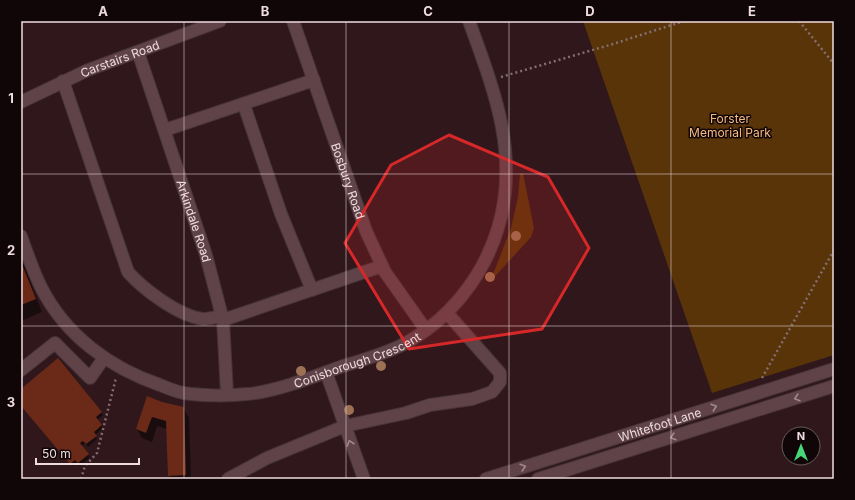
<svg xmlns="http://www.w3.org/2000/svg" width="855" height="500" viewBox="0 0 855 500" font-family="Inter,sans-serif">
	<rect width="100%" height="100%" fill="#2f171c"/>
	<path fill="#583408" d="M583,21h251v334l-122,38z
		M523,173l11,55 -3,9 -41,45 21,-54 7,-31 2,-23z"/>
	<path fill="#0007" d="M21,257l21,55 -21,9z
		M58,360l45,55 -6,5 6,8 -8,7 2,4 -9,8 -3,-4 -3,3 8,11 -10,9 -3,-4 -5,4 -51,-61v-15z
		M162,403l21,5 6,10 2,61h-20l-2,-4 -2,-46 -10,-3 -5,16 -10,-4 -5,-9z"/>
	<path fill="#6b2918" d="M21,262l15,37 -15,6z
		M58,358l44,54 -6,5 6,8 -8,7 3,4 -11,8 -3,-3 -3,2 9,11 -11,9 -3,-3 -5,4 -49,-58v-17z
		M147,396l15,6 22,5 2,68 -18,1 -2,-55 -14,-4 -6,16 -10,-4z"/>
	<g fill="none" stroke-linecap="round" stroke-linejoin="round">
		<defs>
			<g id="minor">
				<path id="s1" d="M293,21l73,210 19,41 41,58"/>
				<path id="s2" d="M138,52l68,203 17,65 4,74"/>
				<path d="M63,81l65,191c16,18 51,44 75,47 6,0 13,-2 19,-3"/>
				<path id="s3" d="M21,102l67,-32 132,-49"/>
				<path d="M244,105l37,109 31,76"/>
				<path d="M165,130l149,-50"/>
				<path id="s4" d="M21,236c6,17 12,35 20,51 24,48 69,81 119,98 8,3 16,7 24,8 18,3 45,3 63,1 29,-2 68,-18 96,-28 20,-6 41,-12 59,-21 46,-24 81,-67 96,-117 22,-73 -4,-138 -29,-207"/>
				<path d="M223,320l159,-54"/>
				<path d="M21,370l34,-27 35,35 14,-20"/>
				<path d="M326,372l38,107"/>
				<path d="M228,479l39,-21 78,-32 61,-13 24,-8 42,-6 20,-7 8,-10v-9l-53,-60"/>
				<path id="s5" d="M486,479l348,-110"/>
				<path d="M538,479l296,-93"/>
			</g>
		</defs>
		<use href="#minor" stroke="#463337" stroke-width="14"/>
		<path stroke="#846e72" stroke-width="2.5" stroke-dasharray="2 3" stroke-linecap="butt" d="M799,21l35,43
			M501,77l112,-33 71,-23
			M762,378l72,-128
			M81,479l4,-13 12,-13 19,-75"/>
		<use href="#minor" stroke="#604349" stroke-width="12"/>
	</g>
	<g fill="#9d7153">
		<circle cx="516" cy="236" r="5"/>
		<circle cx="490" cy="277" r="5"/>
		<circle cx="381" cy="366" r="5"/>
		<circle cx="301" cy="371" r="5"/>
		<circle cx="349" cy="410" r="5"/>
	</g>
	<defs><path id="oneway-chevron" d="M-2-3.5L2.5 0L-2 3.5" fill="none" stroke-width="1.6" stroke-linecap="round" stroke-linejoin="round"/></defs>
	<g stroke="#a0888c">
		<use href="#oneway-chevron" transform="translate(797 398) rotate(163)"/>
		<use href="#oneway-chevron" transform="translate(714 407) rotate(-18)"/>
		<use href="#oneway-chevron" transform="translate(673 437) rotate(163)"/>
		<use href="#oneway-chevron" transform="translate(350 443) rotate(-109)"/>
		<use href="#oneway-chevron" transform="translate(523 467) rotate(-17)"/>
	</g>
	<path fill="#d62828" fill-opacity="0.2" stroke="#d62828" stroke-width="3" stroke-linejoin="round" d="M449,135l99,42 41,71 -47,81 -133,20 -64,-106 46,-78z"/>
	<path fill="none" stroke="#efdcdf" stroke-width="1" stroke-opacity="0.55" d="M184,21v458M346,21v458M509,21v458M671,21v458M21,174h813M21,326h813"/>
	<g text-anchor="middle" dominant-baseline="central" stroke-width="3" stroke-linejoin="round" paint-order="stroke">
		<g font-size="12" fill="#efdcdf" stroke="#100608">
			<text stroke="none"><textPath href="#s3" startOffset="108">Carstairs Road</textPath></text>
			<text stroke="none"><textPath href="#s1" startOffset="169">Bosbury Road</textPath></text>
			<text stroke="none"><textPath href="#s2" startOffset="178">Arkindale Road</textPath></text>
			<text stroke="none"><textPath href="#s4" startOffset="417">Conisborough Crescent</textPath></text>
			<text stroke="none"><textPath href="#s5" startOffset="182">Whitefoot Lane</textPath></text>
		</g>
		<g font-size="12" fill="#f7ba80" stroke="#100608">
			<text x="730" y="118">Forster<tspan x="730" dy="14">Memorial Park</tspan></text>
		</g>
	</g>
	<rect width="855" height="500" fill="none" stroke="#100608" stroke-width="44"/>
	<g transform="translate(801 446)"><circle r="19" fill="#100608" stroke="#695c5e"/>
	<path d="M0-3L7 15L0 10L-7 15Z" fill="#47d779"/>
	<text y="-6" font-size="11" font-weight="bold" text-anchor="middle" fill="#efdcdf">N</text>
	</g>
	<path d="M36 458v6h103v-6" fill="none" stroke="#efdcdf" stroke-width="2"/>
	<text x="42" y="458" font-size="12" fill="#efdcdf" stroke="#100608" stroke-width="3" paint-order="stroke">50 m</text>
	<rect x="22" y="22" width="811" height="456" fill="none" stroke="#efdcdf" stroke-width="1.5"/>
	<g font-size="13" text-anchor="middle" font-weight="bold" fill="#efdcdf">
		<text x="103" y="16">A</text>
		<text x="265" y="16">B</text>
		<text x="428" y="16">C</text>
		<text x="590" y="16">D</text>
		<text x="752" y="16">E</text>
		<text x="11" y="103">1</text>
		<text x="11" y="255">2</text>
		<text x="11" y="407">3</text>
	</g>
</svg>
